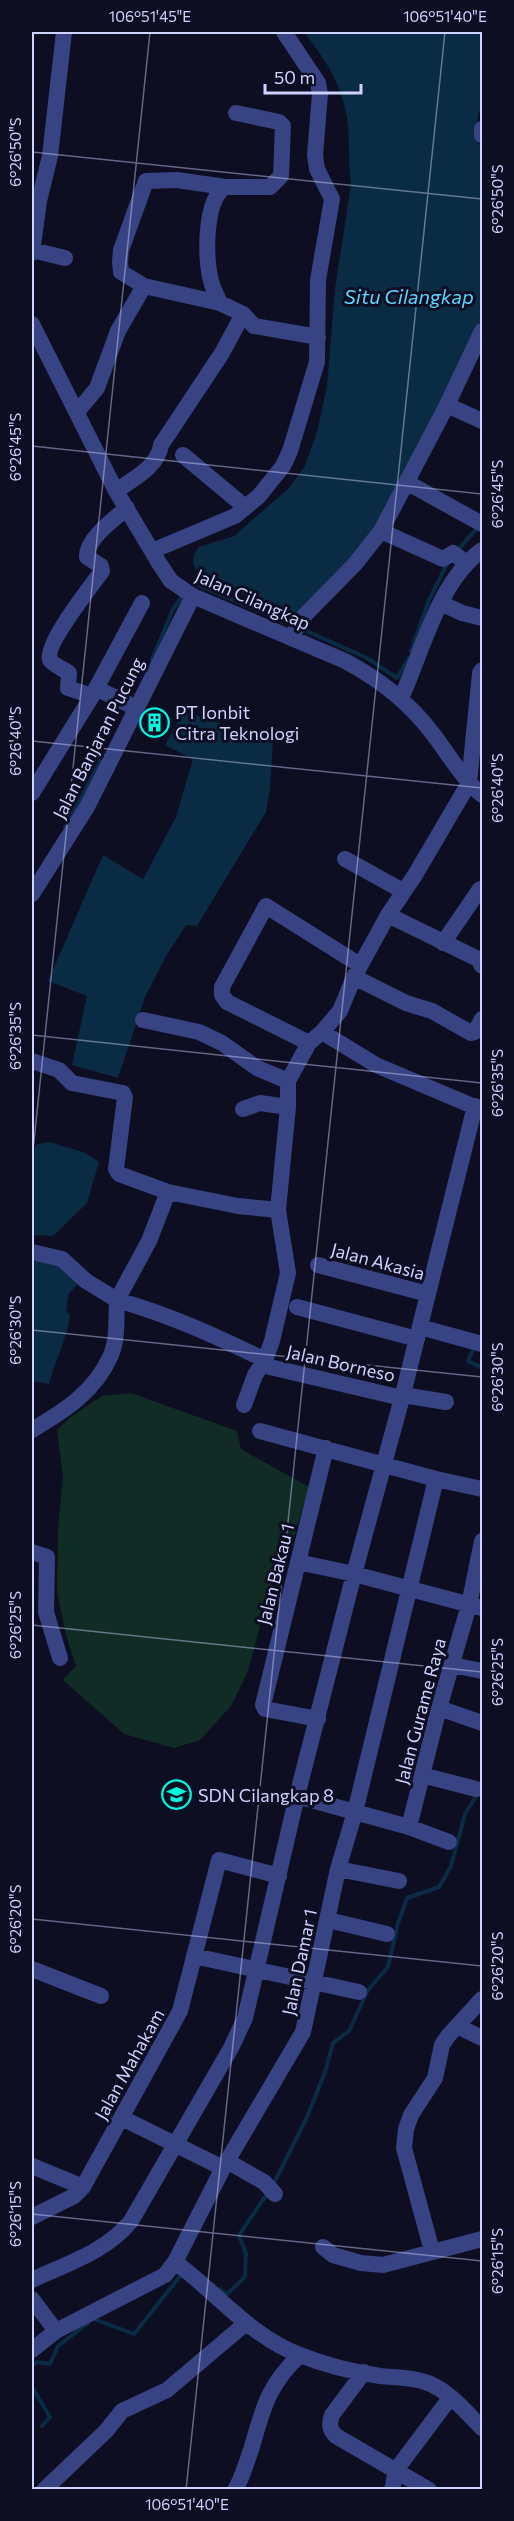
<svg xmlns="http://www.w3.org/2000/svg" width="514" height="2521" viewBox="0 0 514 2521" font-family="Commissioner,sans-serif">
	<rect width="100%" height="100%" fill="#0d0e22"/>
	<path fill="#102c25" d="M131,1393l106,38 4,18 68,38 -35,117 -13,19 -13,48 -17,35 -31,34 -26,8 -50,-14 -61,-54 13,-14 -10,-31 -9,-44 1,-63 5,-51 -6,-47 15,-14 30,-20z"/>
	<path fill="#0a2b44" d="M304,32h178v71l-4,13 -1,17 5,23v162l-94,190 -24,40 -65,71 -99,-44c-9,-9 -9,-18 -1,-28l35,-11 55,-48 16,-22 12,-34 10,-46 8,-97 16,-105c-3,-22 -1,-44 -4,-66 -5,-34 -23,-60 -43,-86z
		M184,711l89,30 -3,47 -4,24 -69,114 -11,-1 -20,31 -21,41 -27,81 -46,-13 15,-69 -39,-15 55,-126 40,24 33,-62 17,-58 -28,-14z
		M50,1142l36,11 13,9 -12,41 -34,33 -21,-1v-85l6,-6z
		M32,1256l32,8 15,19 -10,10 -3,18 4,4c-3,24 -15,46 -21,69l-17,-3z"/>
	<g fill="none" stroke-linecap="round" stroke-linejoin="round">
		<path stroke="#0a2b44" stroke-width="4" d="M457,551l21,-24
			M193,583l94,40
			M189,588l11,-13
			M302,629l65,29 30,20 12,-20
			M411,651l18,-51 18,-36
			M152,660l21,-51 11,-15
			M65,827l39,-72
			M475,1345l-7,16 14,7
			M273,2185l34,-68 18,-45 8,-29 16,-12 19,-41 20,-23 10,-44 9,-25 32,-11 12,-21 14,-52 12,-19
			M219,2289l8,5 18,-17 1,-23 -7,-19 28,-41
			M94,2319l40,15 47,-59
			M32,2366l5,-4 13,2 8,-18 30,-23
			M32,2387l18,30 -8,9"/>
		<path stroke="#374382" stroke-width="16" d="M482,129v6
			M225,187l-48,-7 -31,1 -25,69 -1,12 1,10 23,14 76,17 23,11 11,12 64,11
			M32,250l33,8
			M32,253l7,-52 11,-45 14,-124
			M220,303c-3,-7 -7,-14 -9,-22 -6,-22 -7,-80 14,-94h45l11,-11 2,-50 -4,-4 -43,-9
			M32,324l84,167 43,72 12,18 22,15 152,65c34,18 64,41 88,73 16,21 29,44 49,61
			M447,405l35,16
			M77,412l20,-24 21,-57 26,-45
			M183,455l62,52
			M408,483l74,41
			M116,491c17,-12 42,-24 45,-46l61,-92 21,-39
			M381,531l62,28 10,-6 12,9
			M152,551l83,-35 24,-20 24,-30 7,-15 27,-89 1,-82 14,-81 -15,-30 -2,-14 5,-61 -2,-11 -34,-51
			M441,603l21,10 20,5
			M291,638l13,-22 51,-52 26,-33 66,-126 35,-74
			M96,688l40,20
			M92,696l-24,-8 1,-15c-5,-4 -16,-8 -19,-13 -6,-15 42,-75 52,-89l-1,-5 -14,-9c-1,-18 27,-38 40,-49
			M401,698c22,-48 37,-116 81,-148
			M32,793l60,-97 50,-93
			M345,859l58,32
			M32,894l55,-87 106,-211
			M388,915l90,44 4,7
			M443,943l37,-54
			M354,977l52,26 26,8 39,22 4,-1 7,-13
			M143,1020l56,12 23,11 35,25 31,13
			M322,1032l54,33 106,45
			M309,1043l-82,-41 -5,-7v-8l44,-81 94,59
			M32,1061l27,9 13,13 51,10 2,4 -9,72 3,5 49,18
			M243,1109l17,-6 28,4
			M32,1252l30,7 24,22 31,19c-1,18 1,38 -6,55 -16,37 -47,56 -79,75
			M318,1265l110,29
			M297,1307l120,32
			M420,1327l62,17
			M265,1360c-49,-24 -95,-45 -148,-60l32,-59 19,-49 70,14 40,4
			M270,1367l132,31
			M403,1395l43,7
			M244,1405l11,-30 10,-15 7,-19 16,-68 -10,-63 10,-103v-26l21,-38 13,-11 18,-21 14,-34 34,-62 27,-40 54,-92 11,-110 2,-3
			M260,1431l176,48 46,10
			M32,1552l15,5 -1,55 14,46
			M298,1562l56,12 128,34
			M452,1665l30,6
			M439,1708l43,15
			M318,1719l-53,-10 -2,-4 63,-257
			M422,1775l54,14
			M297,1796l112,31 40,15
			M409,1827l30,-119 30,-103 13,-64
			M338,1869l61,12
			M328,1920l59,14
			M194,1956l165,36
			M32,1969l69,27
			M457,2026l25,12
			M122,2118l101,50
			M227,2161l37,21 11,12
			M32,2166l51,21
			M32,2217l42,-21 9,-9 97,-176 39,-151 60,16
			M323,2247l10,8 28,8 22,2 99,-26
			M432,2251l-28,-103 2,-19 5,-14 24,-37 7,-33 6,-9 34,-37
			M175,2262c42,31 75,74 125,93 25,10 54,17 80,21 20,2 41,1 58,12 16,9 31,27 44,40
			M32,2280c34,-16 74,-28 99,-59l100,-173 14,-30 52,-222 57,-222 48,-176 73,-292
			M32,2299l24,32
			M32,2350l24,-19 109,-56 10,-13 48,-94 80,-136 35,-163 17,-57 81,-333
			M364,2372l-32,43c-3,9 -3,14 4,21l93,54
			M44,2490l62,-59 16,-20 45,-21 78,-66
			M235,2490c8,-13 11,-27 16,-40 12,-41 16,-64 49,-95
			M392,2490l4,-20 54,-72"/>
	</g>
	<path fill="none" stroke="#ced3ff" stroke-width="1.5" stroke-opacity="0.45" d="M32,152l450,47M32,446l450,48M32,741l450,47M32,1035l450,48M32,1160l118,-1128M32,1330l450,47M32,1625l450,47M32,1919l450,47M32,2214l450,47M186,2490l259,-2458M481,2490l1,-15"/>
	<defs>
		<symbol id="building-ring" viewBox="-11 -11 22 22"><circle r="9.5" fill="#0d0e22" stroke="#00f9df" stroke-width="1.5"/><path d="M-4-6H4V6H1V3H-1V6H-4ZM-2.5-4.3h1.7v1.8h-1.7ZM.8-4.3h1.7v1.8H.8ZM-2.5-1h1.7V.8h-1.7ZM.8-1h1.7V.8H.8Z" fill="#00f9df"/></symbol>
		<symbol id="school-ring" viewBox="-11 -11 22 22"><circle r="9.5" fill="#0d0e22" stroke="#00f9df" stroke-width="1.5"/><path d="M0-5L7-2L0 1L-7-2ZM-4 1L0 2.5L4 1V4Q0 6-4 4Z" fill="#00f9df"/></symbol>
	</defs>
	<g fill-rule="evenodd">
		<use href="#building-ring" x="138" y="706" width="33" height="33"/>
		<use href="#school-ring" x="160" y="1778" width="33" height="33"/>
	</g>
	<g text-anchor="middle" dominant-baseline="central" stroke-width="6" stroke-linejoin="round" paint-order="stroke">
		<g font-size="18" fill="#ced3ff" stroke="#0d0e22">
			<text transform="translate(253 599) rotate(24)">Jalan Cilangkap</text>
			<text transform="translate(98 738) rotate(-63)">Jalan Banjaran Pucung</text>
			<text transform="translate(378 1261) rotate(15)">Jalan Akasia</text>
			<text transform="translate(341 1363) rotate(13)">Jalan Borneso</text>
			<text transform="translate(275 1574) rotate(-76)">Jalan Bakau 1</text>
			<text transform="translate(420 1711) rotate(-75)">Jalan Gurame Raya</text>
			<text transform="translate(299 1962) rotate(-78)">Jalan Damar 1</text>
			<text transform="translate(129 2064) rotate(-61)">Jalan Mahakam</text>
		</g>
		<g font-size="18" fill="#ced3ff" stroke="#0d0e22" text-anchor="start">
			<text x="175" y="712">PT Ionbit<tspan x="175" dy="21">Citra Teknologi</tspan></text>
			<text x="198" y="1795">SDN Cilangkap 8</text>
		</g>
		<g font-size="20" font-style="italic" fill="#5cd5ff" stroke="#0d0e22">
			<text x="409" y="296">Situ Cilangkap</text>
		</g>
	</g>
	<rect width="514" height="2521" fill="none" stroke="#0d0e22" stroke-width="66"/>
	<path d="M265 84v9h96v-9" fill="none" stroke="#ced3ff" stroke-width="3"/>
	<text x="274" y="84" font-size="18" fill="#ced3ff" stroke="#0d0e22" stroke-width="4.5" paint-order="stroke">50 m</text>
	<rect x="33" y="33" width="448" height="2455" fill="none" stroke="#ced3ff" stroke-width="2"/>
	<g font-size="15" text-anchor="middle" fill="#ced3ff">
		<text x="150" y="22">106°51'45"E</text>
		<text x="445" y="22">106°51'40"E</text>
		<text transform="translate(16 152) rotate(-90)" y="5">6°26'50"S</text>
		<text transform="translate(498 199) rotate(-90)" y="5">6°26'50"S</text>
		<text transform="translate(16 447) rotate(-90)" y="5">6°26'45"S</text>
		<text transform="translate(498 494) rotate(-90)" y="5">6°26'45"S</text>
		<text transform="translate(16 741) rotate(-90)" y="5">6°26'40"S</text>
		<text transform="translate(498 788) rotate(-90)" y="5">6°26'40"S</text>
		<text transform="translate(16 1036) rotate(-90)" y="5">6°26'35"S</text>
		<text transform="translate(498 1083) rotate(-90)" y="5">6°26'35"S</text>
		<text transform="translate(16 1330) rotate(-90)" y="5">6°26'30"S</text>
		<text transform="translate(498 1377) rotate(-90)" y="5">6°26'30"S</text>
		<text transform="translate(16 1625) rotate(-90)" y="5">6°26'25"S</text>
		<text transform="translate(498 1672) rotate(-90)" y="5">6°26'25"S</text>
		<text transform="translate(16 1919) rotate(-90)" y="5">6°26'20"S</text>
		<text transform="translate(498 1966) rotate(-90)" y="5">6°26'20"S</text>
		<text transform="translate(16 2214) rotate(-90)" y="5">6°26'15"S</text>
		<text transform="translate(498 2261) rotate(-90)" y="5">6°26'15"S</text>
		<text x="187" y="2510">106°51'40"E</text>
	</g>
</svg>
